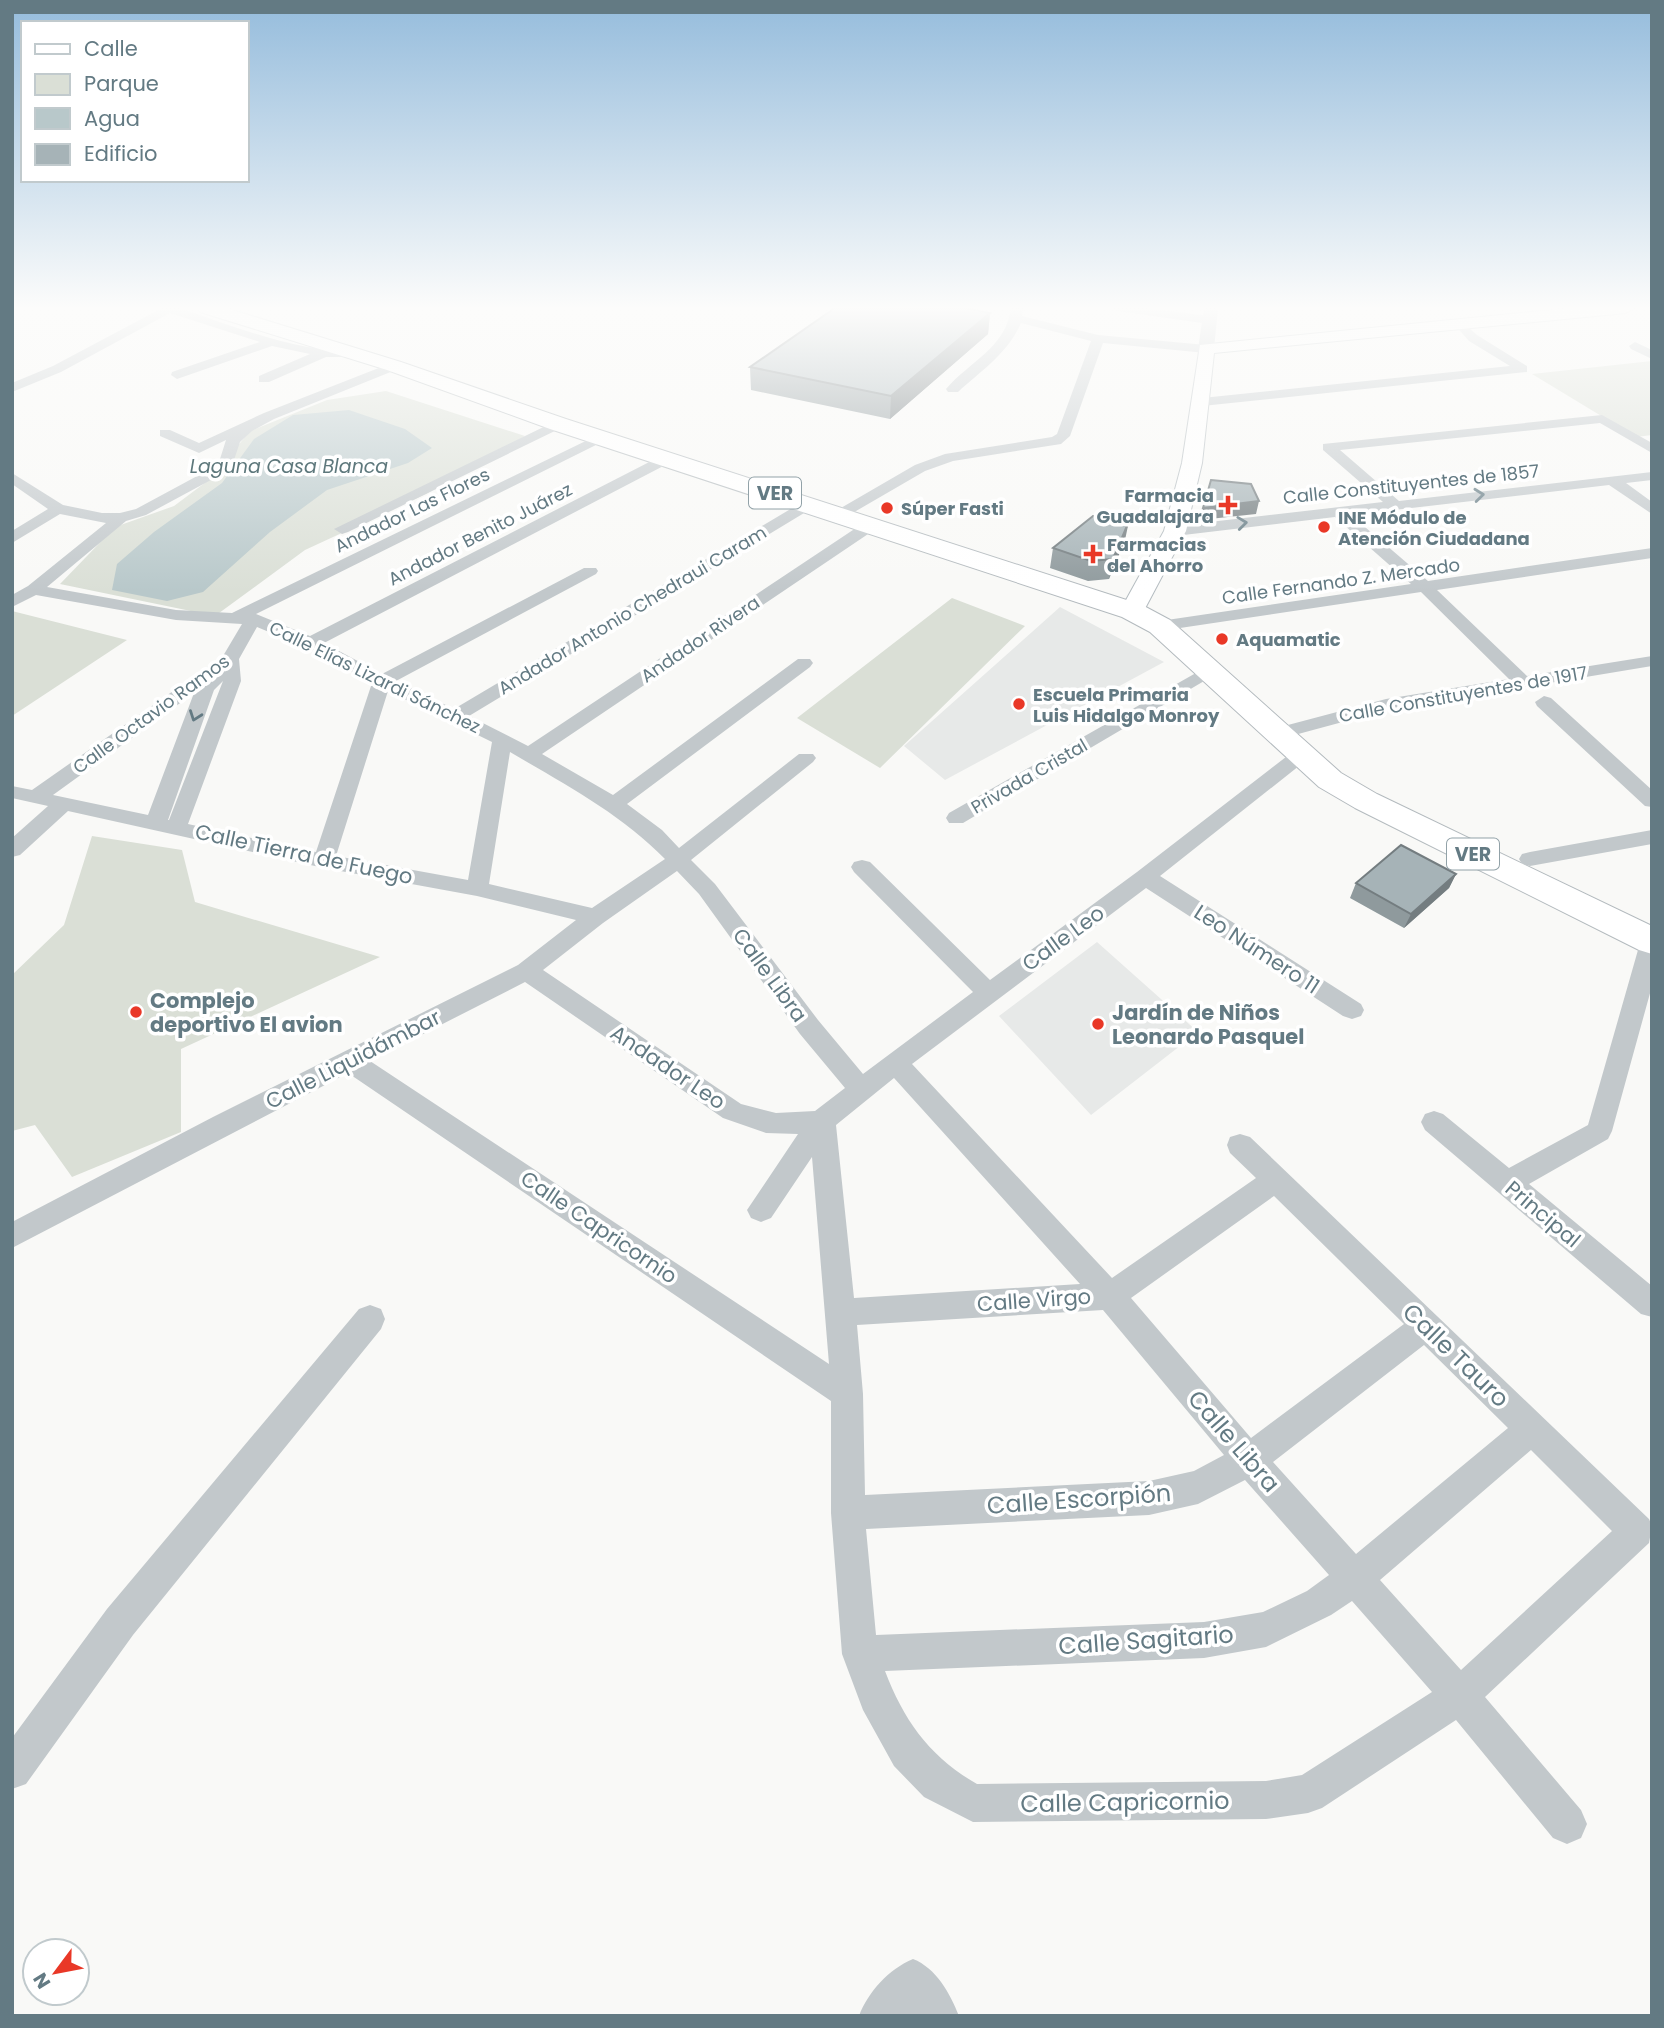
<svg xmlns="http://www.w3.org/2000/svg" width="1664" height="2028" viewBox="0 0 1664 2028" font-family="Poppins,sans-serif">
	<rect width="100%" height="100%" fill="#f9f9f7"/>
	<path fill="#e7e9e8" d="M1060,607l104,55 -219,118 -41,-34z
		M1097,942l101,90 -107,83 -92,-99z"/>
	<path fill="#dadfd6" d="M1652,361v74l-16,2 -104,-63z
		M386,391l139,45 -99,58 -121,56 -90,66 -155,-32 55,-57 59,-21 36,-27 40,-48 77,-31z
		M952,598l73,28 -145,142 -83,-50z
		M12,611l115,29 -115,76z
		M92,836l90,14 13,52 185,55 -199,92v83l-109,45 -37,-52 -23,6v-156l52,-50z"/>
	<path fill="#b8c8ca" d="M349,410l56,19 27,19 -24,15 -81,27 -57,42 -67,60 -36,9 -55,-11 5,-26 37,-32 68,-49 32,-44 39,-24z"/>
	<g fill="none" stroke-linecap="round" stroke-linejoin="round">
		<defs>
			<path id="secondary" d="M1572,308h62l-8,5 -412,40 -12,110 -16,68 -45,85 -9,2 -9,-2 -3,-5 44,-80 18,-68 18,-118z"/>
			<path id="primary" d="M197,308h29l175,54 165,57 576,186 28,15 171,153 36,21 275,132v28l-13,-4 -284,-142 -36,-21 -169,-155 -28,-15 -572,-188 -163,-59 -187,-58z"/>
		</defs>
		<use href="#secondary" stroke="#b4bcc0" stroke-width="2"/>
		<use href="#primary" stroke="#b3babe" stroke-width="2"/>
		<path fill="#c2c8cb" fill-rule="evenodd" d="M162,308h17c42,14 85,31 129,39 14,2 42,-2 52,6l-6,4h-28l-57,25h-10v-6l51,-22 -38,-8 -95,33 -6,-4 1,-3 88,-30 -90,-29 -109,59 -49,20v-9l41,-17z
			M1011,308h12l-1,8 76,19 108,10 6,4 -6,4 -103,-10 -33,93 -9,8 -108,17 -28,10 -81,47h-10l-3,-3 3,-3 81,-47 30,-11 107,-17 5,-3 34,-93 -70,-18c-13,30 -40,48 -63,69h-10l-2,-3c24,-28 60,-41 65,-81z
			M1112,308h34l63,8 6,4 -6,4 -91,-13z
			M1460,320l17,15 50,31v6l-325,34 -7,-4 7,-4 308,-32 -41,-25 -15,-17z
			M1635,342l17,8v9l-21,-10 -2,-3z
			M394,362l6,4 -2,3 -124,50 -22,12 -12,11 -6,18 -12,14 -76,41 -20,6 -79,66 129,23 56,3 366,-178 5,-1 7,4 -354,176 54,22 351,-180h10l2,3 -2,3 -347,181 58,31 202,-106h12l2,3 -2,3 -200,107 58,28 350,-208h10l3,3 -3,3 -345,209 59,30 337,-224h12l2,3 -2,3 -335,226 71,41 185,-136h12l3,4 -3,4 -183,137 35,26 17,18 120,-94h14l3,4 -3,4 -122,98 24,24 103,136 45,54 110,-82 -119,-120 -3,-5 3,-5 8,-2 8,2 120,118 147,-108 158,-122h14l3,4 -3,4 -149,118 201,128 3,6 -3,6 -9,3 -9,-3 -197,-128 -234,176 200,214 144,-100 -26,-25 -3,-8 3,-8 10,-3 10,3 399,382 3,7 -3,17 -164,154 96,113 6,14 -6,14 -14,6 -14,-6 -97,-118 -134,88 -14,5 -42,6 -293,3 -49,-25 -30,-31 -31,-56 -21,-56 -11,-141v-112l-483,-328 -336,175v-26l201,-105 305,-152 58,-45 -99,-24 -153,-28 -256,-57 -48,44 -8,2v-19l36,-32 -36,-8v-12l20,4 191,-134 19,-32 -66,-4 -140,-25 -24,12v-12l16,-9 78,-63 -46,-9 -48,29v-12l36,-22 -36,-25v-11l51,32 39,8h18l16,-4 76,-41 8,-9 6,-19 -27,13 -39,-17v-6h10l29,13 65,-30zM257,627l48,20 67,36 -56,169 -128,-28 53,-143 -2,-22zM223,681l-54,139h-1l46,-130zM388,691l104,51 -24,138 -132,-24zM194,693l-46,122 -95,-20zM510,752c54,32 110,61 155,107l-73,49 -103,-24zM677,871l22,23 101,140 45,54 -30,23 -39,2 -35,-9 -198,-134 60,-47zM525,982l198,136 43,15 32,1 -51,76 4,8 10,4 10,-4 41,-61 17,207 -459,-303zM894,1078l186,206 -226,14 -18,-173zM1274,1196l130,128 -153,114 -120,-140zM1103,1310l121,145 -30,16 -45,10 -284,14 -2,-101 -6,-69zM1424,1345l84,83 -152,126 -83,-92zM1531,1450l81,81 -151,139 -81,-90zM1245,1480l84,95 -22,16 -44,21 -59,10 -328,13 -10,-106 283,-14 49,-11zM1352,1601l80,91 -130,83 -36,6 -289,3c-47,-27 -73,-63 -92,-113l319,-13 62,-11 65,-32z
			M1602,415l50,28v10l-52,-30 -260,27 59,51 253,-29v8l-26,3 26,19v12l-43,-29 -258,30 77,66 224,-33v10l-215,32 90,86 125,-20v10l-265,44 -111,30 -10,-6 3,-4 117,-31 123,-20 -88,-87 -261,39 -9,-5 9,-5 251,-37 -76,-67 -160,19 -8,-5 8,-5 208,-24 -60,-52v-6z
			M558,420l7,4 -2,3 -215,105 -6,2 -8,-5z
			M1210,665l6,1 3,4 -3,4 -253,149h-14l-3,-5 3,-5z
			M1544,696l7,2 101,92v17l-7,-1 -108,-100 -2,-4z
			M1652,830v14l-122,22 -8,-2 -3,-5 3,-5 8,-2z
			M1652,935v51l-40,145 -4,8 -79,45 123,102v31l-11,-3 -216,-184 -4,-8 4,-8 9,-3 9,3 66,54 79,-43 52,-182 4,-6z
			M370,1305l11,4 4,10 -4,10 -248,306 -107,149 -14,5v-51l95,-129 252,-300z
			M913,1959c23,9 37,34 46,57h-100c9,-24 30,-47 54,-57z"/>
		<path fill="#c2c8cb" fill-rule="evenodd" d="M1204,308h14l-4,41 -8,5 -8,-5z"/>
		<use href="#secondary" fill="#fff" fill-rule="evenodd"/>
		<use href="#primary" fill="#fff" fill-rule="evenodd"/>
	</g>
	<path fill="#8f9a9d" d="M990,313l-2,21 -98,85 -139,-29 -1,-23z
		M1125,540l-16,39 -21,2 -38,-13 3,-20z
		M1456,874l-7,14 -45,40 -54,-30 6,-15z"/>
	<path fill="#747d80" d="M990,313l-2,21 -98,85 1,-23z
		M1259,501l-3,13 -56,6 3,-12z
		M1129,521l-4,19 -16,39 4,-20z
		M1456,874l-7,14 -45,40 7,-14z"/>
	<path fill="#a6b3b7" stroke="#747d80" stroke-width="2" d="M835,308h130l25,5 -99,83 -141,-29z
		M1211,480l40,4 8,17 -56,7z
		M1093,516l36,5 -16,38 -22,2 -38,-13z
		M1401,845l55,29 -45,40 -55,-31z"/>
	<defs><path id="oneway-chevron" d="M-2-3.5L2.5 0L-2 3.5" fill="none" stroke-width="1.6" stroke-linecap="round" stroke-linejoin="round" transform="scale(1.75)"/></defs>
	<g stroke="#637a83">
		<use href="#oneway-chevron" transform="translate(1479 495) rotate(-6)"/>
		<use href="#oneway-chevron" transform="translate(1242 523) rotate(-7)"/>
		<use href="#oneway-chevron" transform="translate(195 716) rotate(110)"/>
	</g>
	<linearGradient id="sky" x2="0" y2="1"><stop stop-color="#95bcdc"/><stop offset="0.52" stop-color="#fcfcfb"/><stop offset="1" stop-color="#fcfcfb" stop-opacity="0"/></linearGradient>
	<rect width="1664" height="592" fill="url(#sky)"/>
	<g fill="#e93827" stroke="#fff" stroke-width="2.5">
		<path d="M1224.5 494.5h7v7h7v7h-7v7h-7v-7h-7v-7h7z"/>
		<circle cx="887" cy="508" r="7"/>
		<circle cx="1324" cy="527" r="7"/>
		<path d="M1089.5 543.5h7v7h7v7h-7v7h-7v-7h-7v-7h7z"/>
		<circle cx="1222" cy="639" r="7"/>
		<circle cx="1019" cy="704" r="7"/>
		<circle cx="136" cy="1012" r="7"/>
		<circle cx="1098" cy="1024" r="7"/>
	</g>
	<g text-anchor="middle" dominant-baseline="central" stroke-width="7" stroke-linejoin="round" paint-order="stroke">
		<g font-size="18" fill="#637a83" stroke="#fff">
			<text transform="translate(1411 484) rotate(-6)">Calle Constituyentes de 1857</text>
			<text transform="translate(412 510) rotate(-26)">Andador Las Flores</text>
			<text transform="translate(480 534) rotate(-27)">Andador Benito Juárez</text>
			<text transform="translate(1341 581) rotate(-8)">Calle Fernando Z. Mercado</text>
			<text transform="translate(632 610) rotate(-31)">Andador Antonio Chedraui Caram</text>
			<text transform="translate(700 639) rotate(-34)">Andador Rivera</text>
			<text transform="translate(375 677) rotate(26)">Calle Elías Lizardi Sánchez</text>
			<text transform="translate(1463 694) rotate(-10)">Calle Constituyentes de 1917</text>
			<text transform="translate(151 714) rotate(-36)">Calle Octavio Ramos</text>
			<text transform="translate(1029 776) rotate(-30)">Privada Cristal</text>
		</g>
		<g font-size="18" font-weight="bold" fill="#637a83" stroke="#fff" text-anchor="start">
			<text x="1214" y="495" text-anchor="end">Farmacia<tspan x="1214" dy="21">Guadalajara</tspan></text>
			<text x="901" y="508">Súper Fasti</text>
			<text x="1338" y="517">INE Módulo de<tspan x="1338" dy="21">Atención Ciudadana</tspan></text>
			<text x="1107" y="544">Farmacias<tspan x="1107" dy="21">del Ahorro</tspan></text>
			<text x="1236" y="639">Aquamatic</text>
			<text x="1033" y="694">Escuela Primaria<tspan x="1033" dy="21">Luis Hidalgo Monroy</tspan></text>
		</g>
		<g font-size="19" font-style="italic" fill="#5e787c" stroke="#fff">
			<text x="289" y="466">Laguna Casa Blanca</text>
		</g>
		<g fill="#fff" stroke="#92a2a8" stroke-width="2">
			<rect x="749" y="477.5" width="52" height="31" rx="5"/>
			<rect x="1447" y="838.5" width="52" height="31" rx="5"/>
		</g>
		<g font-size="19" font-weight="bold" fill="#637a83">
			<text x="775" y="493">VER</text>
			<text x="1473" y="854">VER</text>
		</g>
		<g font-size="21" fill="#637a83" stroke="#fff">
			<text transform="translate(304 854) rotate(12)">Calle Tierra de Fuego</text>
			<text transform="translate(1063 938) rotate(-36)">Calle Leo</text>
			<text transform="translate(1257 949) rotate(33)">Leo Número 11</text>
			<text transform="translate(770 975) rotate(54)">Calle Libra</text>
			<text transform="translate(353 1059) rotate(-27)">Calle Liquidámbar</text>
			<text transform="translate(668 1067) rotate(34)">Andador Leo</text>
			<text transform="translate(1543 1214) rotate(40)">Principal</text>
			<text transform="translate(599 1227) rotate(34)">Calle Capricornio</text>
			<text transform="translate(1034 1300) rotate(-4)">Calle Virgo</text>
		</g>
		<g font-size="21" font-weight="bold" fill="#637a83" stroke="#fff" text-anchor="start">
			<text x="150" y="1000">Complejo<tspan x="150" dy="24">deportivo El avion</tspan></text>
			<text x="1112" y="1012">Jardín de Niños<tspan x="1112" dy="24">Leonardo Pasquel</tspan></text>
		</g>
		<g font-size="24" fill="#637a83" stroke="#fff">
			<text transform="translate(1456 1355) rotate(44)">Calle Tauro</text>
			<text transform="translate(1234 1441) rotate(49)">Calle Libra</text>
			<text transform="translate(1079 1499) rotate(-4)">Calle Escorpión</text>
			<text transform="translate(1146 1640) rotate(-4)">Calle Sagitario</text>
			<text transform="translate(1125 1802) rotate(-1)">Calle Capricornio</text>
		</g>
	</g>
	<rect width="1664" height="2028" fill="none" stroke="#637a83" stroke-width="28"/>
	<rect x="21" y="21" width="228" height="161" fill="#ffffff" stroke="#c1cacd" stroke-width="2"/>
	<rect x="35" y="44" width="35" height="10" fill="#ffffff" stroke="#c1cacd" stroke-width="2"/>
	<text x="84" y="56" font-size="21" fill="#637a83">Calle</text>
	<rect x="35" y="74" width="35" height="21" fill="#dadfd6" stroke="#c1cacd" stroke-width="2"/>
	<text x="84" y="91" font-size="21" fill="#637a83">Parque</text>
	<rect x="35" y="108" width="35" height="21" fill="#b8c8ca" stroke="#c1cacd" stroke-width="2"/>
	<text x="84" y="126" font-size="21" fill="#637a83">Agua</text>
	<rect x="35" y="144" width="35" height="21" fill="#a6b3b7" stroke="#c1cacd" stroke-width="2"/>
	<text x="84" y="161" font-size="21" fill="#637a83">Edificio</text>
	<g transform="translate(56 1972) rotate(238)"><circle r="33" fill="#ffffff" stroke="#c1cacd" stroke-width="2"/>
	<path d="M0-5L12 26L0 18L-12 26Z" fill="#e93827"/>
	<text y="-10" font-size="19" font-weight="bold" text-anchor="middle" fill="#637a83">N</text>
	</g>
</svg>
